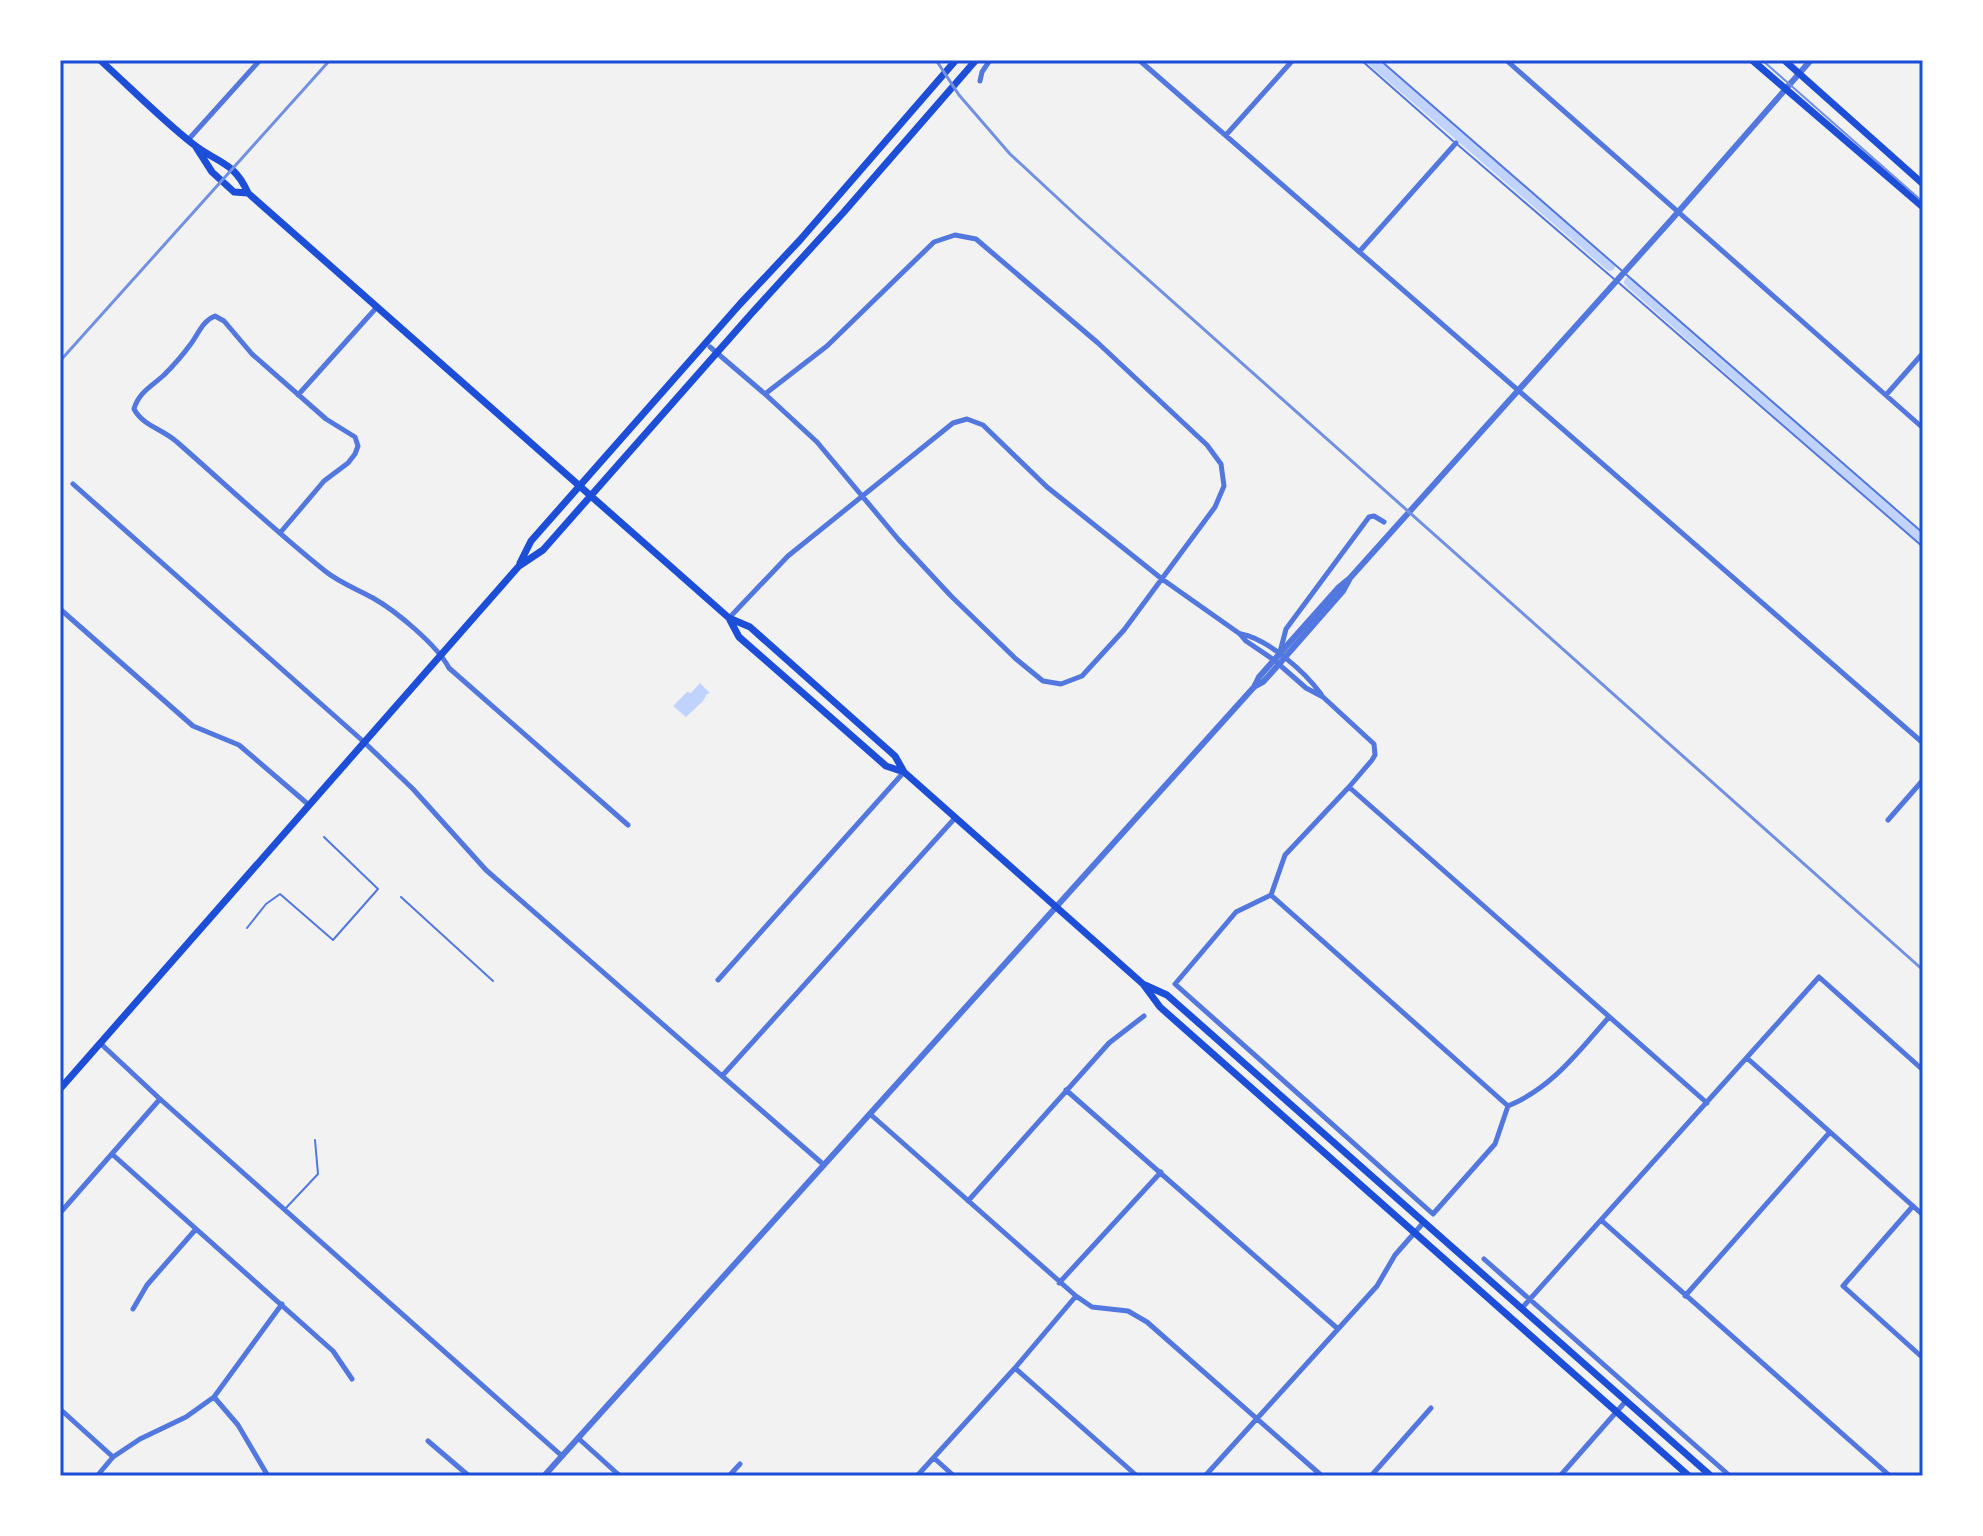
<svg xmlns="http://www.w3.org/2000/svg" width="1983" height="1536" viewBox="0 0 1983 1536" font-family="'Public Sans',sans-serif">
	<rect width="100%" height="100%" fill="#f2f2f2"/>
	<path fill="#bfd3fe" d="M700,683l10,10 -3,1 -4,7 -17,16 -13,-11 14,-14 4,1z"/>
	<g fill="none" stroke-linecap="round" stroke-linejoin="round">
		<path stroke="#bfd3fe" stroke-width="10" d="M1371,60l239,206
			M1629,282l294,258"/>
		<path stroke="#5277de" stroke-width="2" d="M1361,60l92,81
			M1380,60l543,473
			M1458,145l156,134
			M1619,283l304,264
			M401,897l92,84
			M247,928l19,-24 14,-10 53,46 45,-51 -54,-52
			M285,1209l33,-35 -3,-34"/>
		<path stroke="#5277de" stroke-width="5" d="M1139,60l784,683
			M1506,60l417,368
			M980,81l2,-9 8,-12
			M1226,135l67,-75
			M188,140l72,-80
			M1359,252l97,-109
			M710,347l55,47 52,48 81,97 53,57 65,63 27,22 18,3 21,-8 42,-46 91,-123 9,-21 -3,-22 -14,-19 -109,-102 -122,-104 -21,-4 -21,7 -107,104 -62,48
			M298,395l79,-88
			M1886,395l37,-42
			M73,484l291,258 49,47 73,81 338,295
			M280,533l44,-52 24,-18 7,-9 3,-8 -3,-9 -29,-18 -74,-65 -28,-33 -9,-5c-13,5 -17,19 -25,29 -8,11 -17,21 -26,30 -12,11 -26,18 -30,34 9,17 29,20 43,33 49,43 97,88 148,129 15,12 32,18 48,27 23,13 64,47 76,70l179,157
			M60,609l133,117 46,19 70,60
			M729,618l59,-62 165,-133 14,-4 16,6 64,62 115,92 78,55 6,7 28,19 32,28 17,9 51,47 1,11 -3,5 -23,27 -64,68 -14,40 -35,17 -61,72 258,230 62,-70 13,-38c44,-18 70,-54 101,-89
			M1241,634c27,5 64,38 80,60
			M1280,652l6,-23 83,-112 5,-1 10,6
			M1349,787l358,316
			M1888,820l35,-40
			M1271,895l237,211
			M718,980l186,-208
			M100,1043l60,56 402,357
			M1747,1058l176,157
			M722,1076l233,-258
			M1066,1090l272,239
			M870,1114l206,182 16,11 36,4 19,11 175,154
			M112,1154l221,197 19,28
			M968,1201l141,-158 35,-27
			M1913,1206l-70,80 80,72
			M60,1213l100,-114
			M1601,1220l289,256
			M1484,1259l246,217
			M1059,1283l102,-111
			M1685,1296l145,-164
			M133,1309l14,-24 49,-56
			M1521,1309l298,-332 104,93
			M1015,1368l122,108
			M214,1397l24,28 30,51
			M60,1409l53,48
			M578,1438l42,38
			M428,1441l41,35
			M934,1458l20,18
			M97,1476l16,-19 27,-18 46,-22 28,-20 68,-93
			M729,1476l11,-12
			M917,1476l98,-108 61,-72
			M1205,1476l172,-190 18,-31 29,-33
			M1371,1476l60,-68
			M1560,1476l66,-75"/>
		<path stroke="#5277de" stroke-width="6" d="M1254,687l9,-5 10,-11 70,-80 7,-13 322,-359 139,-159
			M544,1476l710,-789 5,-10 80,-90 11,-9"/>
		<path stroke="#1d4ed8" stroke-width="7" d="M100,60c31,28 61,59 93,84 24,19 41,17 55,49l481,425 21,9 145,129 9,16 239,212 17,23 529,469
			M196,147l16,25 22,20 14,1
			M520,563l11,-22 209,-237 60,-64 156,-180
			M730,620l9,17 147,129 18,6
			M1145,985l22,10 544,481
			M60,1089l459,-523 24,-16 208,-236 92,-101 133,-153"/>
		<path stroke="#1d4ed8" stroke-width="7" d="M1752,60l171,147
			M1784,60l139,124"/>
		<path stroke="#7290e2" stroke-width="2" d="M1762,60l161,142"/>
		<path stroke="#7290e2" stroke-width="3" d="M936,60l23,35 51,59 69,64 844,752
			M60,361l270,-301"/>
	</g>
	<rect width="1983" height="1536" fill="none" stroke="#ffffff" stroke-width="124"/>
	<rect x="62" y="62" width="1859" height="1412" fill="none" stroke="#1d4ed8" stroke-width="3"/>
</svg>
